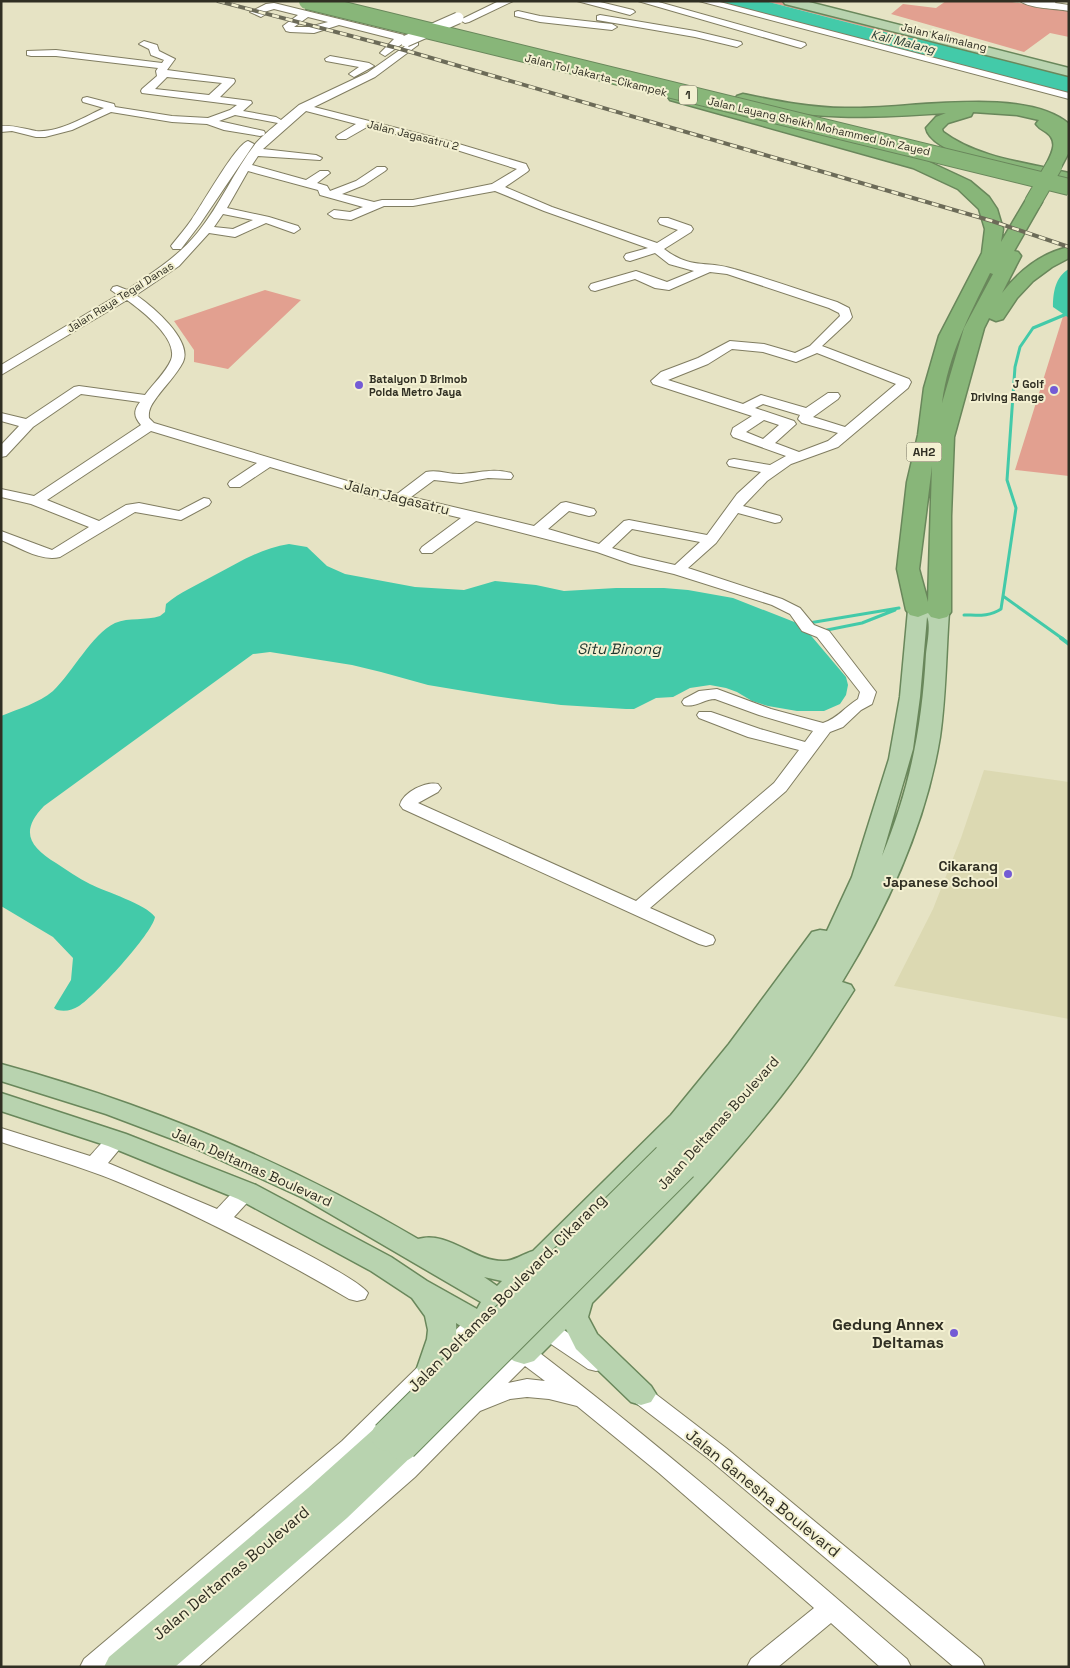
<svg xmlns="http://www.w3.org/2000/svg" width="1070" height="1668" viewBox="0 0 1070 1668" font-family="'Space Grotesk',sans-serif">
	<rect width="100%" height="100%" fill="#e6e3c4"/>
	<path fill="#dcd9b2" d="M984,770l85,12v237l-175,-33 39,-77 28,-71z"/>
	<path fill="#e2a090" d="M765,1h24l175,47 -64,-12z
		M946,1h60l63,10v26l-19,-4 -26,19 -133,-38 12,-10 33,4z
		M265,290l36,10 -73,69 -34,-7v-12l-20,-29z
		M1065,310l4,1v165l-54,-6z"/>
	<path fill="#43caa9" d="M704,1h61l135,35 64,12 105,24v21z
		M1069,269v49l-16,-11c0,-14 2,-30 16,-38z
		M289,544l18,3 20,19 18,8 70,13 49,3 31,-9 41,4 28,6 52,-3h48l24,2 45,8 69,27 44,52 2,8 -2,10 -6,9 -16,7h-27l-29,-5 -16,-5 -15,-9 -11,-4 -16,-3 -20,3 -17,9 -17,1 -22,11h-8l-65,-4 -67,-9 -66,-11 -47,-13 -29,-7 -82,-13 -17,2 -209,152c-25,26 -14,41 12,57 11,7 22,15 34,21 16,8 56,20 65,33 -3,17 -60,79 -76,89 -7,4 -13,6 -22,4l-3,-2 17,-28 2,-22 -20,-21 -52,-31v-190c17,-7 38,-13 52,-25 20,-19 38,-56 62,-68 14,-6 31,-2 45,-7l5,-4 1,-8c14,-12 31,-19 47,-28 25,-13 48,-28 76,-32z"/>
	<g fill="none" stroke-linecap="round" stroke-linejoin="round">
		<path stroke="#43caa9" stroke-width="3" d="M964,615c13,0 25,2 37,-6l2,-13
			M809,623l90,-15
			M827,630l35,-7 33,-13
			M1063,639l-60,-43 13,-88 -9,-28 8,-113 5,-20 13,-19 36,-15"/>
		<path stroke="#43caa9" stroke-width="4" d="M1061,638l8,6"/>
		<defs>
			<path id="minor" d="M499,1h14l-44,21 -4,1 -5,-3z
				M577,1h19l37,9 2,2 -5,3z
				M638,1h17l150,42 1,2 -5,3 -4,-1z
				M699,1h17l353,92v6z
				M1020,1h36l-1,2 14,2v6c-14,-3 -38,-2 -49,-10z
				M274,3l130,32 1,2 -3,7 -17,12 -5,-3 14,-14 -55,-14 -25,8 -24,-1 -4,-1 -3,-5 15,-11 -24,-6 -10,3 2,2 -5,3 -11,-5 16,-8zM308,17l20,5 -19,5h-15z
				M518,11l22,5 72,8 5,3 -5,3 -72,-8 -25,-6v-4z
				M600,15l95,16 46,11 1,2 -5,3 -42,-10 -98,-17v-4z
				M414,40l4,1v4l-43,32 -61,30 138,35 74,22 3,6 -2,2 -22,15 47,20 105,36 21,-13 -18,-6 -2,-3 2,-3h8l23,8 2,3 -2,3 -27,17c28,21 41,11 70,20 35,10 69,22 103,33l12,6 3,9 -2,3 -28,26 87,33 2,3 -3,6 -70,59 -47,17 -24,17 -24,25 37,10 2,3 -2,3 -5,1 -37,-10 -22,30 -28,25 94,31 18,9 14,17 15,6 47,61 -4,12 -11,6 -18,17 -13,5 -44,59 -136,117 63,28 2,4 -2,4 -7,2 -7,-2 -296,-135 -3,-4c3,-13 26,-24 38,-21l3,4 -3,4 -20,11 218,98 138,-118 25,-33 -51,-13 -49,-19 -2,-3 2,-3h12l49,17 45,13 8,-11 -54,-16 -44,-16c-11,0 -19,9 -31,6l-2,-3 2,-3 15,-8 18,-2 54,20 52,14c14,-4 23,-17 35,-24l2,-7 -43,-55 -15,-6 -12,-17 -18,-9 -98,-31 -43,-10 -34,-12 -121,-31 -44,32h-10l-2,-3 2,-3 39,-29 -96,-23 -95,-28 -30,20h-10l-2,-3 2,-3 27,-18 -106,-32 -104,69 52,21 27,-16 13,-2 40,8 25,-13 5,1 2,3 -2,3 -28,15 -46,-8 -75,45c-19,5 -41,-10 -59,-17v-9l51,19 37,-23 -58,-23 -30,-7v-8l33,7 107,-71c-7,-8 -8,-14 -1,-23l-59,-8 -48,33 -27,29 -5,1v-12l18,-19 -18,-5v-8l25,6 48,-32 5,-1 66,9c8,-11 21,-23 26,-35 8,-21 -29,-49 -44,-60l-126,75v-10l117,-70 -7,-5 2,-3 4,-1 10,4c25,-17 51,-33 71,-58 22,-27 36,-61 58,-89 6,-7 15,-14 22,-20l-43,-8 -16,6 45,10 1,2 -1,2 -4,1 -36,-6 -17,-6 -35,-2 -61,-10 -39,18 -27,7h-9l-24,-6 -11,1v-6c13,-1 23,3 35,5 23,2 48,-14 68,-23l-21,-6 -1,-2 1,-2 4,-1 27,7 1,3 57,9 36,2 22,-8 7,-5 -95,-12 -1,-2 1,-2 15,-13 -1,-5 2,-3 -102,-12h-25l-4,-1v-4l29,-1 106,13 2,-3 -13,-5 -2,-6 -10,-5 5,-3 13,4 2,6 16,8 -8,11 67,9 1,2 -1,2 -14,14 31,4 1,2 -9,8 33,6 5,3 18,-15 68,-32zM167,77l55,6 -13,12 -54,-6zM306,111l50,13 -18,11 -2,2 2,2h8l21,-12 77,19 73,23 -25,15 -79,16h-31l-8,2 -32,-8 22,-9 21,-14 2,-2 -2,-2h-8l-21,14 -26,10 -3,-5 -10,-3 13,-10 -2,-2h-8l-14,9 -54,-15 6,-9 62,4 2,-2 -6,-3 -53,-6zM248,171l70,19 2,5 43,12 -13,5 -16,-2 -6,4 6,4 17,2 33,-14h29l82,-15 49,20 104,37 -22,6 -2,3 2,3 4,1 25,-8 14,11 25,7 -27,11 -31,-11 -45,13 -2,3 2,3 4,1 40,-12 20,9 14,2 41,-18 17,2 102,34 10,5 1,3 -30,30 -15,7 -31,-9 -34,-3 -32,17 -37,14 -10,9 2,3 99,32 -19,12 -2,6 2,3 53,19 -16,9 -36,-6 -5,1 -2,3 2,3 32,6 -24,22 -30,41 -78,-15 -5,1 -25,23 -51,-15 21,-18 20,5 5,-1 2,-3 -2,-3 -28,-7 -5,1 -27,23 -123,-29 23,-17 27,3 27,-5 23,1 2,-3 -2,-3c-19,-5 -30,0 -49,1 -12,1 -24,-5 -36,-2l-29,22 -23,-5 -220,-66 -5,-5c-1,-9 3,-14 8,-21 8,-11 20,-23 26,-35 10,-22 -31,-56 -47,-67l43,-29 30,-33 26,4 31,-14 28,10 6,-4 -2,-3 -29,-9 -42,-9zM223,214l30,6 -20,9 -19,-2zM732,349l31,3 33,10 21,-9 79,31 -51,43 -32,-10 25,-18 2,-3 -2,-3h-10l-22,15 -45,-13 -18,9 -75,-24 40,-16zM763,404l37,11 -2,4 4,4 36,10 -10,8 -29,11 -24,-9 21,-19 -2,-3 -39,-13zM764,420l15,5 -16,14 -17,-7zM632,529l68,13 -25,23 -35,-8 -28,-9z
				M330,56l39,7 5,3 -20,11 -5,-3 10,-7 -33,-6 -1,-2z
				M248,141l6,3 -54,80 -19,25h-8l-2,-3c7,-9 15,-18 21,-27 10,-14 44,-75 56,-78z
				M1,1128l89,28c10,-10 18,-25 34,-21l3,5 -19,23 109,46c11,-11 21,-27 37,-22l3,5 -23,25c22,11 125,61 134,76l-3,6 -8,2 -8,-2c-75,-44 -152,-85 -233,-118 -37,-15 -76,-26 -115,-39z
				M478,1314l8,2 3,6 -3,6 -128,125 -247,214h-31l4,-8 258,-218 128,-125z
				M547,1322l8,2 49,33 3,6 -3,6 -8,2 -8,-2 -49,-33 -3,-6 3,-6z
				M524,1345l8,2c130,99 252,206 375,312l4,8h-31l-49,-44 -53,44h-31l4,-8 63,-51 -155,-135 -82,-67 -28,-7 -22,-2 -17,2 -30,12 -65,66 -217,190h-31l4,-8 228,-196 117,-116zM525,1366l20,15 -18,-2 -19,4z
				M632,1379l8,3 86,66 255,211 4,8h-31l-244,-207 -86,-66 -3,-6 3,-6z"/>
			<path id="major" d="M783,1h22l264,67v8l-284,-72z
				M918,604l28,4 3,4c-3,42 -3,84 -9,125 -14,86 -53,172 -98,245l9,3 3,5c-23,36 -46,72 -73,106 -58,74 -123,141 -189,207l-4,14 9,17 54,52 5,8 -5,8 -10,3 -10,-3 -55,-53 -10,-20 -32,32 -10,3 -10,-3 -58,-38c2,18 -6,37 -15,53l-10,3 -10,-3 -4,-8 10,-29 1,-9 -3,-14 -13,-18 -41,-27 -133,-72 -130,-53 -107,-35v-18l125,41 130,51 135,72 36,24 50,28 4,-7 -178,-104 -115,-53 -82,-31 -105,-33v-17c147,40 286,98 417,175 30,-9 56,23 86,22 10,0 19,-7 29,-10l138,-136 58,-71 83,-112 8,-2 7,1 25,-54 37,-118 11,-62 8,-87 3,-4zM927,617c4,8 0,27 -1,37 -4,73 -16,134 -44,202l31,-107 7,-52zM656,1161l2,3 12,2 4,6 10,3 -143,144 -3,-9 -19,-12zM484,1277l18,4 -5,5zM502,1315c10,6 20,14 32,11l-12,11 -28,-19z
				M386,1424l11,4 3,7 14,3 4,8 -4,8 -67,64 -172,149h-71l5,-10 199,-169 67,-60z"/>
			<path id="highway" d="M676,92l249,68 45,21 19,16 8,12 6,20 -2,13 26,-44 6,-1 6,1 3,4 -28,49 4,1 3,4 -19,37c17,-22 39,-40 67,-46v11l-17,9 -19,14 -16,17 -14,21 -7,2 -7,-3 -5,10 -30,109 -3,79v96l-4,5 -8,2 -8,-2 -3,-4 -10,4 -8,-2 -4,-5 -9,-41 10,-87 11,-47 6,-47 15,-52 43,-83 3,-24 -6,-20 -21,-20 -45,-21 -243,-68 -2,-3 2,-3zM990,273l3,1 -29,54 -22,75c6,-48 27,-87 48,-130zM932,466l-4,136 -9,-33z
				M743,94c34,7 67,14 102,14 58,2 179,-23 224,16v28l-9,17 -5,1 14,3v10c-28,-6 -138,-25 -143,-55l10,-11 10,-4c-74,5 -136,8 -209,-11l-2,-3 2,-3zM973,112l44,3 22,5 -3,4c3,4 5,5 10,8 13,9 6,21 0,33l2,3c-35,-7 -76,-14 -105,-36l-1,-3 6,-6 23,-7z"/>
		</defs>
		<use href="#minor" stroke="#807d61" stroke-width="2"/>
		<use href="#major" stroke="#69875b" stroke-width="3"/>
		<use href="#highway" stroke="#69875b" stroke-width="3"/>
		<use href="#minor" fill="#fff" fill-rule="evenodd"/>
		<use href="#major" fill="#b8d3af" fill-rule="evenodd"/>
		<use href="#highway" fill="#88b679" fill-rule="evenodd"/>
		<defs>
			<path id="rail" d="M218,1l179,47 595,173 77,26"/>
		</defs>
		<use href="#rail" stroke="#6c6b58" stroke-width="4"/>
		<use href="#rail" stroke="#f3f0d1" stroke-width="2.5" stroke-dasharray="7" stroke-linecap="butt"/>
		<defs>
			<path id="minor-bridge" d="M406,41l52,-23"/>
			<path id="major-bridge" d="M386,1436l281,-278
				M403,1446l280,-280"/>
			<path id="highway-bridge" d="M307,1l762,186
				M1033,202l21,-36"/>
		</defs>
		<use href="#minor-bridge" stroke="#807d61" stroke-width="13" stroke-linecap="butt"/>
		<use href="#major-bridge" stroke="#69875b" stroke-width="31" stroke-linecap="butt"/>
		<use href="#highway-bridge" stroke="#69875b" stroke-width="18" stroke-linecap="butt"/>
		<use href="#minor-bridge" stroke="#fff" stroke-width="11"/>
		<use href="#major-bridge" stroke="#b8d3af" stroke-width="29"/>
		<use href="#highway-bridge" stroke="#88b679" stroke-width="16"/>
	</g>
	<g fill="#745bd5" stroke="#f3f0d1" stroke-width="2">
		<circle cx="359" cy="385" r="5"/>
		<circle cx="1054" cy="390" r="5"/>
		<circle cx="1008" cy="874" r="5"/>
		<circle cx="954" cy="1333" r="5"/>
	</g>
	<g text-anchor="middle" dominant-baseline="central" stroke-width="4" stroke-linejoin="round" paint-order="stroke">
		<g font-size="11" fill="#302f23" stroke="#f3f0d1">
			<text transform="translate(944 37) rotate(14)">Jalan Kalimalang</text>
			<text transform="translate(596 75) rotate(14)">Jalan Tol Jakarta–Cikampek</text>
			<text transform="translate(819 126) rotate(13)">Jalan Layang Sheikh Mohammed bin Zayed</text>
			<text transform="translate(413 135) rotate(14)">Jalan Jagasatru 2</text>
			<text transform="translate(120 297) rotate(-32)">Jalan Raya Tegal Danas</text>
		</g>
		<g font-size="11" font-weight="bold" fill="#302f23" stroke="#f3f0d1" text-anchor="start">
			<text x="369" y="379">Batalyon D Brimob<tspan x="369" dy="13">Polda Metro Jaya</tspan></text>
			<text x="1044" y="384" text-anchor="end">J Golf<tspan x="1044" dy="13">Driving Range</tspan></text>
		</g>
		<g font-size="12" font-style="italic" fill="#1e352e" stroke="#f3f0d1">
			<text transform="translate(903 42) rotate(14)">Kali Malang</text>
		</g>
		<g fill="#f3f0d1" stroke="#6a6957" stroke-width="1">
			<rect x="679" y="85.5" width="18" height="19" rx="4"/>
			<rect x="906.5" y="442.5" width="35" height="19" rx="4"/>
		</g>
		<g font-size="12" font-weight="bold" fill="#302f23">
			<text x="688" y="95">1</text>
			<text x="924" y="452">AH2</text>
		</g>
		<g font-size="14" fill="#302f23" stroke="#f3f0d1">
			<text transform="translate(397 497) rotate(14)">Jalan Jagasatru</text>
			<text transform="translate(718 1123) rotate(-48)">Jalan Deltamas Boulevard</text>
			<text transform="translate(252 1167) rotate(24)">Jalan Deltamas Boulevard</text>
		</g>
		<g font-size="14" font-weight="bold" fill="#302f23" stroke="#f3f0d1" text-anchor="end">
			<text x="998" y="866">Cikarang<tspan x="998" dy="16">Japanese School</tspan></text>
		</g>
		<g font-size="15" font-style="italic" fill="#1e352e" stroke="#f3f0d1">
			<text x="619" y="648">Situ Binong</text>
		</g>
		<g font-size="16" fill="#302f23" stroke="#f3f0d1">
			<text transform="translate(507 1293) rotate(-45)">Jalan Deltamas Boulevard, Cikarang</text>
			<text transform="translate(763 1493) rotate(39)">Jalan Ganesha Boulevard</text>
			<text transform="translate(231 1573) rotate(-40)">Jalan Deltamas Boulevard</text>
		</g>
		<g font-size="16" font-weight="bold" fill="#302f23" stroke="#f3f0d1" text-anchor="end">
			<text x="944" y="1324">Gedung Annex<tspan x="944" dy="18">Deltamas</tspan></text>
		</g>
	</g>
	<rect width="1070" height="1668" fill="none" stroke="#302f23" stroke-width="5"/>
</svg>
